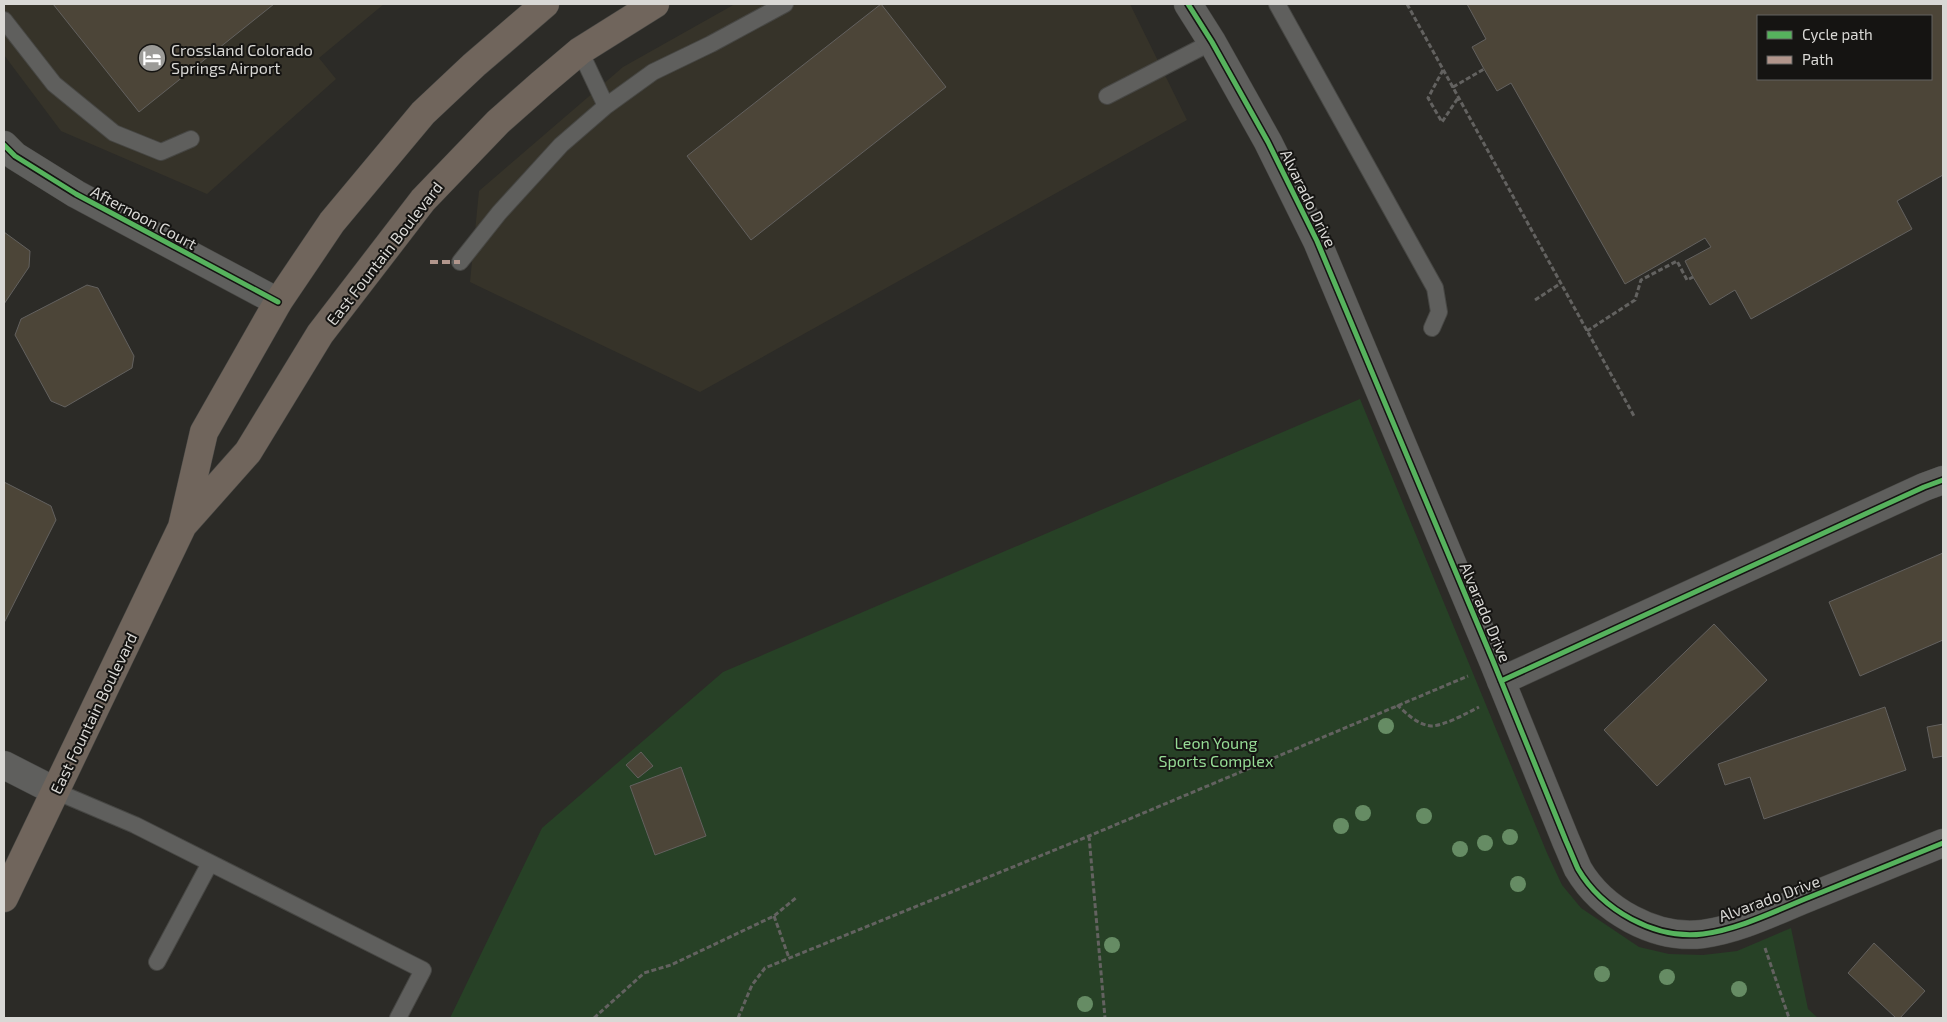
<svg xmlns="http://www.w3.org/2000/svg" width="1947" height="1022" viewBox="0 0 1947 1022" font-family="'Exo 2',sans-serif">
	<rect width="100%" height="100%" fill="#2c2b27"/>
	<path fill="#363329" d="M4,4h380l-65,54 17,21 -129,115 -146,-63 -57,-76z
		M735,4h395l57,116 -487,272 -230,-110 9,-91 144,-124z"/>
	<path fill="#274126" d="M1360,399l187,454 15,32 19,23 58,39 30,7 34,1 34,-4 54,-23 17,81 10,9h-1368l92,-190 181,-156z"/>
	<path fill="#4c4538" stroke="#63615f" fill-rule="evenodd" d="M53,4h221l-135,108z
		M881,4l65,83 -195,153 -64,-84z
		M1467,4h476v171l-46,26 15,28 -161,90 -16,-29 -25,15 -17,-28 -8,-16 26,-14 -6,-9 -80,46 -114,-201 -14,8 -13,-22 -12,-22 14,-8zM1758,16h173v63h-173z
		M4,232l26,19 -1,16 -25,37z
		M87,285l11,3 36,68 -2,12 -67,39 -14,-6 -36,-66 6,-16z
		M4,482l47,24 5,14 -52,103z
		M1943,553v87l-83,36 -31,-74z
		M1714,624l53,56 -110,106 -53,-56z
		M1885,707l21,63 -142,49 -14,-42 -25,8 -7,-21z
		M1943,724v32l-10,2 -6,-31z
		M641,752l12,14 -15,12 -12,-13z
		M681,767l25,69 -51,19 -25,-69z
		M1874,943l51,48 -25,27h-4l-48,-45z"/>
	<g fill="none" stroke-linecap="round" stroke-linejoin="round">
		<defs>
			<path id="service" d="M1277,4l158,284 4,24 -7,16
				M4,20l50,64 60,49 47,19 30,-13
				M1107,96l105,-54
				M606,106l47,-34 58,-28 74,-40
				M460,262l39,-49 62,-68 45,-39 -26,-55
				M55,791l80,34 288,145 -25,48
				M157,962l53,-99"/>
			<path id="minor" d="M4,145l11,11 61,38 202,108
				M1501,681l423,-194 19,-7
				M4,765l51,26"/>
			<path id="tertiary" d="M1188,4l24,38 56,100 49,99 176,420 73,180c4,9 8,19 12,28 24,41 77,71 125,65 37,-5 72,-23 107,-37 44,-18 89,-36 133,-54"/>
			<path id="trunk" d="M184,524l64,-72 72,-118 103,-134 75,-78 43,-38 39,-33 75,-47
				M4,898l178,-371 22,-95 74,-130 54,-80 91,-109 51,-48 71,-61"/>
		</defs>
		<use href="#service" stroke="#474744" stroke-width="18"/>
		<use href="#minor" stroke="#474744" stroke-width="29"/>
		<use href="#tertiary" stroke="#474744" stroke-width="29"/>
		<use href="#trunk" stroke="#474744" stroke-width="29"/>
		<path stroke="#636260" stroke-width="3" stroke-dasharray="5 2.5" stroke-linecap="butt" d="M1407,4l227,412
			M1443,70l-15,28 14,24 16,-24
			M1453,87l31,-18
			M1535,300l26,-17
			M1587,331l48,-31 6,-20 36,-19 10,19 6,-3
			M1397,705c9,8 21,20 34,21 13,0 36,-13 48,-19
			M1089,836l16,182
			M774,916l15,42
			M1765,948l24,70
			M594,1018l50,-45 27,-8 103,-49 23,-19
			M738,1018l14,-33 13,-17 324,-132 379,-160"/>
		<use href="#service" stroke="#5f5f5d" stroke-width="16"/>
		<use href="#minor" stroke="#5f5f5d" stroke-width="28"/>
		<use href="#tertiary" stroke="#5f5f5d" stroke-width="28"/>
		<use href="#trunk" stroke="#70655c" stroke-width="28"/>
		<path stroke="#b2968c" stroke-width="4" stroke-dasharray="8 4" stroke-linecap="butt" d="M430,262h30"/>
		<defs>
			<path id="cycleway" d="M1188,4l24,38 56,100 49,99 176,420 73,180c4,9 8,19 12,28 24,41 77,71 125,65 37,-5 72,-23 107,-37 44,-18 89,-36 133,-54
				M4,145l11,11 61,38 202,108
				M1501,681l423,-194 19,-7"/>
		</defs>
		<use href="#cycleway" stroke="#151412" stroke-width="8"/>
		<use href="#cycleway" stroke="#56b35d" stroke-width="5"/>
	</g>
	<g fill="#668c64">
		<circle cx="1386" cy="726" r="8"/>
		<circle cx="1363" cy="813" r="8"/>
		<circle cx="1424" cy="816" r="8"/>
		<circle cx="1341" cy="826" r="8"/>
		<circle cx="1510" cy="837" r="8"/>
		<circle cx="1485" cy="843" r="8"/>
		<circle cx="1460" cy="849" r="8"/>
		<circle cx="1518" cy="884" r="8"/>
		<circle cx="1112" cy="945" r="8"/>
		<circle cx="1602" cy="974" r="8"/>
		<circle cx="1667" cy="977" r="8"/>
		<circle cx="1739" cy="989" r="8"/>
		<circle cx="1085" cy="1004" r="8"/>
	</g>
	<defs>
		<symbol id="hotel-disc" viewBox="-11 -11 22 22"><circle r="9.5" fill="#9c9b98" stroke="#151412"/><path d="M-6-4.5h1.5V1H6V5H4.5V3h-9V5H-6ZM-4 0a1.8 1.8 0 1 1 3.6 0ZM.5 0V-2.5h3Q6-2.5 6 0Z" fill="#fff"/></symbol>
	</defs>
	<g fill-rule="evenodd">
		<use href="#hotel-disc" x="136" y="42" width="32" height="32"/>
	</g>
	<g text-anchor="middle" dominant-baseline="central" stroke-width="4" stroke-linejoin="round" paint-order="stroke">
		<g font-size="16" fill="#d9d8d5" stroke="#151412" text-anchor="start">
			<text x="171" y="49">Crossland Colorado<tspan x="171" dy="18">Springs Airport</tspan></text>
		</g>
		<g font-size="16" fill="#d9d8d5" stroke="#151412">
			<text transform="translate(1309 198) rotate(64)">Alvarado Drive</text>
			<text transform="translate(144 217) rotate(28)">Afternoon Court</text>
			<text transform="translate(384 253) rotate(-52)">East Fountain Boulevard</text>
			<text transform="translate(1486 612) rotate(67)">Alvarado Drive</text>
			<text transform="translate(93 713) rotate(-64)">East Fountain Boulevard</text>
			<text transform="translate(1769 898) rotate(-20)">Alvarado Drive</text>
		</g>
		<g font-size="16" fill="#96db95" stroke="#151412">
			<text x="1216" y="742">Leon Young<tspan x="1216" dy="18">Sports Complex</tspan></text>
		</g>
	</g>
	<rect width="1947" height="1022" fill="none" stroke="#d9d8d5" stroke-width="10"/>
	<rect x="1757" y="15" width="175" height="65" fill="#151412" stroke="#636260"/>
	<rect x="1767" y="31" width="25" height="8" fill="#56b35d" stroke="#636260"/>
	<text x="1802" y="40" font-size="15" fill="#d9d8d5">Cycle path</text>
	<rect x="1767" y="56" width="25" height="8" fill="#b2968c" stroke="#636260"/>
	<text x="1802" y="65" font-size="15" fill="#d9d8d5">Path</text>
</svg>
